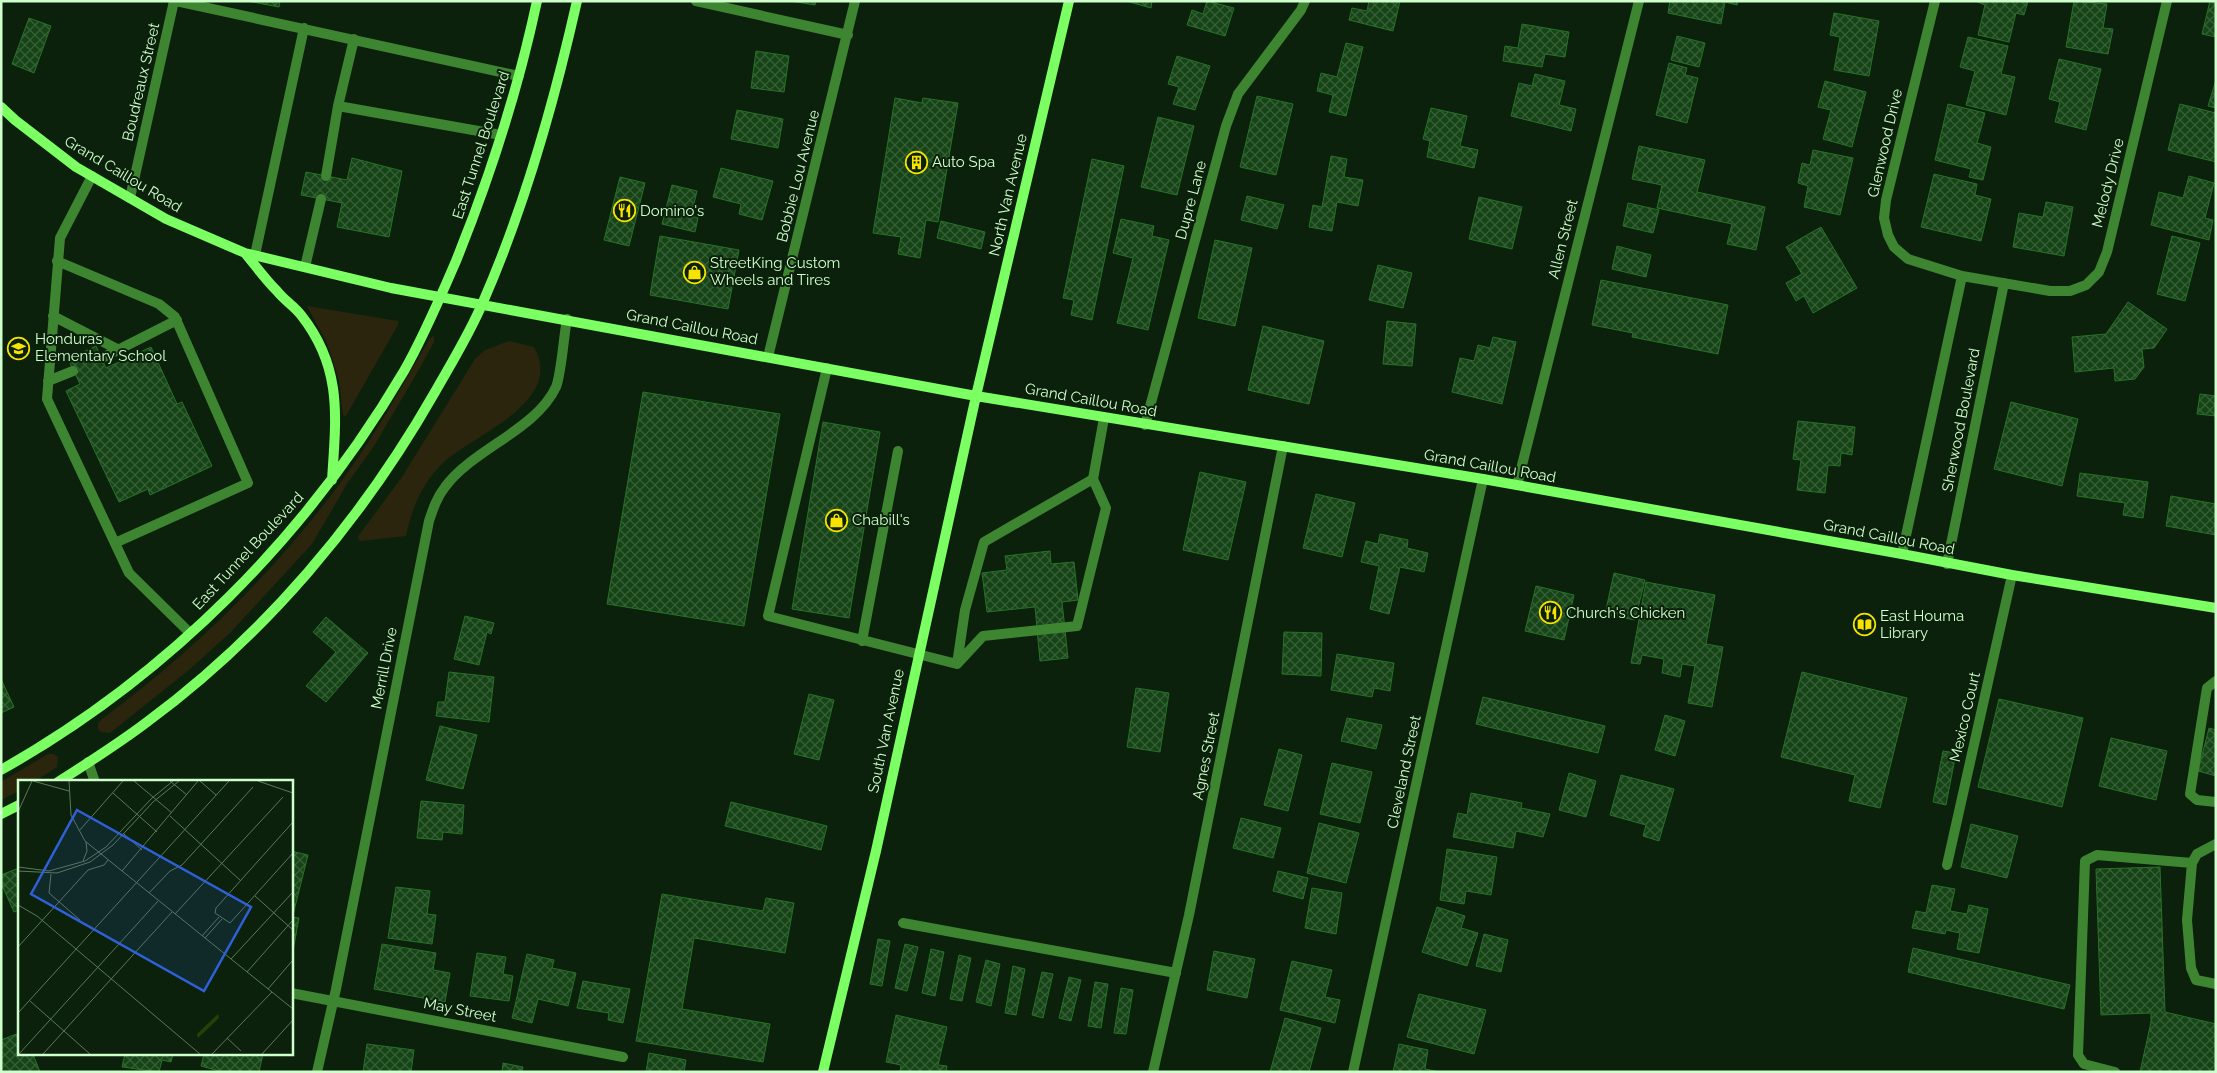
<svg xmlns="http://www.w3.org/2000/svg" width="2217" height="1073" viewBox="0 0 2217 1073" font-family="Raleway,sans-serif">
	<defs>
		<pattern id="building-cross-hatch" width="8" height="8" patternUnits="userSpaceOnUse" patternTransform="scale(1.25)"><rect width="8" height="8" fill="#164417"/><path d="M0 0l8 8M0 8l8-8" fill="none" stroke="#376038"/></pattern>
	</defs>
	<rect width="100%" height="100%" fill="#0b210b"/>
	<path fill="#2c250e" d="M307,306l91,15v4l-52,91 -3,-1 -4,-34 -7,-23 -6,-17z
		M434,336v6l-17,31 -43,73 -27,38 -35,60 -82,89 -40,36 -80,64 -9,-1 -3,-3v-6l4,-4c89,-66 170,-144 236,-233 35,-47 63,-98 92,-148z
		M509,341l25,6c31,55 -59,87 -90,115 -22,21 -32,45 -38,74l-45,5 -3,-3 1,-3 43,-58 73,-118 10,-9z
		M48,754h5l5,3 -1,10 -23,15h-15v9l-18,9v-18z"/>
	<path fill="url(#building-cross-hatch)" stroke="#267227" d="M247,1h33l-1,6z
		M790,1h26l-1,4z
		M1126,1h26l-1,7z
		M1207,1l27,7 -9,28 -38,-11 5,-15 11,4z
		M1369,1h31l-7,30 -44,-11 3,-12 15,3z
		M1670,1h68l-1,4 -12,-3 -4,22 -53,-11z
		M1975,1h53l-4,14 -8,-2 -7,29 -31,-7 7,-30z
		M2074,1l33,3 -4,24 10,1 -5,25 -42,-7z
		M2210,1h6v36l-14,-3z
		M1834,13l45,8 -10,55 -35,-6 6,-33 -10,-2z
		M29,18l22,8 -17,47 -22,-9z
		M1522,24l47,8 -4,25 -20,-3 -3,13 -39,-6 2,-15 13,2z
		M1677,36l28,7 -6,24 -28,-7z
		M1968,37l40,9 -7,28 14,3 -9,38 -40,-10 9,-34 -15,-4z
		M1346,43l17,4 -17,69 -17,-4 4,-17 -16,-4 4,-18 16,4z
		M756,51l33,5 -5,36 -33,-4z
		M1177,56l33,10 -15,44 -22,-6 6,-17 -11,-3z
		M2059,59l42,10 -15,61 -31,-8 5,-20 -11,-3z
		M1669,63l18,5 -2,7 13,3 -11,45 -31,-8z
		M1535,74l30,7 -6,24 17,4 -5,22 -60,-15 8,-33 13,3z
		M2216,80v28l-8,-2z
		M1825,81l41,11 -14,55 -29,-8 8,-29 -13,-3z
		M1257,96l36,8 -17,71 -36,-8z
		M895,98l27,5 1,-5 35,5 -20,119 -12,-2 -6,38 -22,-4 3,-17 -28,-4z
		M1948,104l37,9 -8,30 14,4 -8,33 -14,-3 2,-8 -36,-9z
		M2180,104l36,9v49l-48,-12z
		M1431,108l36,8 -7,30 18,4 -4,18 -47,-11 3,-16 -7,-2z
		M737,110l46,9 -5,29 -47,-9z
		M1158,117l36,9 -17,69 -36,-8z
		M1639,146l66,14 -8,32 68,15 -9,43 -29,-6 5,-20 -75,-16 5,-23 -30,-6z
		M1813,150l40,8 -13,57 -36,-8 4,-21 -10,-3 4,-20 8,2z
		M1331,156l16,3 -3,18 19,3 -5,26 -21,-4 -5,29 -23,-4 4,-22 9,2z
		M352,158l50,13 -13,66 -52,-10 5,-24 -41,-8 5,-23 41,8z
		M1092,159l32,7 -32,154 -21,-5 3,-15 -11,-2z
		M721,168l52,13 -11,39 -23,-6 2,-10 -28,-7z
		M1934,174l43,10 -2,11 16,4 -10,42 -60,-14z
		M2189,176l25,7 -9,35 8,2 -4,20 -58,-15 8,-33 24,6z
		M620,177l25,6 -16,63 -25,-6z
		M672,185l25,6 -6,25 7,2 -3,14 -33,-8z
		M1247,196l37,9 -7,24 -36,-9z
		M1479,197l43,10 -10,42 -43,-10z
		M2046,202l27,5 -9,49 -51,-9 6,-34 24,4z
		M1628,203l31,7 -6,23 -30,-7z
		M1121,219l33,7 -2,10 17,4 -21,90 -31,-7 16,-65 -20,-5z
		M941,221l44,11 -4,17 -44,-11z
		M1821,227l36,61 -44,25 -9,-17 -8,5 -10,-18 16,-9 -16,-27z
		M660,236l79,14 -11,59 -78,-14z
		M2172,236l28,7 -15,58 -28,-7z
		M1215,240l37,8 -17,78 -37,-8z
		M1617,246l34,9 -5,22 -34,-8z
		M1378,265l34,8 -9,35 -34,-8z
		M1601,280l127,25 -10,49 -86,-17 1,-4 -41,-8z
		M2128,302l39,27 -13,19 -12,1 2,18 -9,12 -20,2 -1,-13 -39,4 -3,-35 34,-3z
		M1387,321l29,3 -4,42 -29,-2z
		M1263,326l61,15 -15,63 -61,-14z
		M1493,337l23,5 -14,62 -50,-12 8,-34 14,3 4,-16 12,3z
		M96,346l10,22 45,-21 26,57 5,-2 30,64 -62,29 -2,-6 -29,13 -53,-111 14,-7 -12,-25z
		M643,392l137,22 -36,212 -137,-22z
		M2200,394l16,2v20l-19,-2z
		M2011,402l67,17 -16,67 -68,-17z
		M1798,421l57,6 -3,28 -11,-2 -1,13 -12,-1 -3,28 -28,-3 4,-30 -8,-1z
		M823,422l57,10 -31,186 -57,-9z
		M1200,472l46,10 -18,78 -45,-10z
		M2080,473l68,9 -5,36 -20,-3 2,-12 -48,-7z
		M1316,494l39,9 -13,54 -39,-9z
		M2171,496l45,8v31l-50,-9z
		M1380,534l28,6 -1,8 21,5 -4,19 -24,-5 -11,47 -19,-5 9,-43 -18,-4 5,-21 12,3z
		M1050,551l1,13 23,-2 4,38 -16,2 6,56 -28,3 -5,-54 -48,5 -5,-39 25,-3 -2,-14z
		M1614,573l31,7 -10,40 -30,-6z
		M1646,582l69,13 -9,49 17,3 -11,60 -24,-4 7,-37 -13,-2 -2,13 -18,-4 2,-14 -22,-4 -2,9 -9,-1z
		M1536,586l38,9 -10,45 -39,-9z
		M465,616l29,7 -3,11 -4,-2 -8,33 -25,-6z
		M326,617l42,36 -42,49 -20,-16 30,-34 -23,-20z
		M1284,632l38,1 -1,43 -39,-2z
		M1337,654l57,9 -4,28 -16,-3 -2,9 -41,-7z
		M449,672l45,5 -5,45 -53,-6 2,-14h7z
		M1802,672l105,26 -27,110 -31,-7 6,-26 -74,-18z
		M1,679l13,28 -13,6z
		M1136,688l33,5 -9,59 -33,-5z
		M809,694l25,6 -15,60 -25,-6z
		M1483,697l122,29 -7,27 -122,-29z
		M1999,699l84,19 -21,89 -84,-20z
		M1665,715l20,6 -10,35 -20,-6z
		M1347,718l35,7 -6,24 -35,-8z
		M440,726l37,9 -14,54 -37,-9z
		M2209,728l7,2v46l-18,-5z
		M2111,738l56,13 -11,49 -57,-14z
		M1279,749l23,6 -14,56 -24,-6z
		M1943,751l13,2 -10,52 -13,-3z
		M1332,763l40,9 -12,51 -40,-9z
		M1569,773l27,8 -10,36 -27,-7z
		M1621,775l53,14 -15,52 -16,-5 3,-11 -36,-10z
		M1471,793l51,10 -1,5 29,6 -7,23 -27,-6 -3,17 -60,-11 5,-24 9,2z
		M421,801l43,4 -2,29 -19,-2 -1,8 -25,-2z
		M731,802l96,24 -6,24 -96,-24z
		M1241,818l40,10 -8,30 -40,-10z
		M1319,823l40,10 -13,50 -39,-10z
		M1971,824l47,12 -11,42 -46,-11z
		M1447,849l50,8 -6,38 -25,-4 -2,13 -24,-4z
		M291,851l17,4 -15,60h-2z
		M2160,867l5,145 51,12v48h-76l11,-50v-9l-50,2 -5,-146z
		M19,868v42l-5,2 -13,-29v-8z
		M1278,871l30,7 -5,21 -30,-8z
		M1932,885l23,4 -5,22 17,3 2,-9 19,4 -9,44 -22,-4 3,-16 -14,-3 -1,4 -33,-6 4,-17 10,2z
		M396,887l34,4 -3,23 9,1 -4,29 -44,-6z
		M1312,888l30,5 -6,41 -31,-6z
		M662,894l101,17 3,-13 28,5 -9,50 -91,-15 -12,71 88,15 -7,38 -127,-21z
		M1437,907l28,9 -4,12 17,5 -11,33 -45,-14z
		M291,917l8,1 -8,44z
		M1484,934l24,6 -7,32 -25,-6z
		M878,939l12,2 -8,45 -12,-2z
		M382,944l54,9 -3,17 17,3 -5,29 -71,-13z
		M905,944l13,3 -11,44 -12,-3z
		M1913,948l157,37 -6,24 -156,-37z
		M931,949l13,3 -9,44 -13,-3z
		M1214,951l41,8 -8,39 -40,-8z
		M477,953l29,4 -3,17 10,2 -4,25 -39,-5z
		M527,954l27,6 -2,8 24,5 -8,33 -30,-7 -6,24 -20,-5z
		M959,955l12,3 -9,43 -12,-2z
		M986,960l14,4 -9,42 -15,-4z
		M1292,961l40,9 -7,27 15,3 -5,23 -55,-13z
		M1013,966l12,3 -9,46 -11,-2z
		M1042,972l11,2 -10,44 -11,-3z
		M1069,977l12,3 -10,41 -12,-3z
		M583,981l47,8 -7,34 -15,-3 1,-7 -32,-5z
		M1095,982l13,2 -7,44 -13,-2z
		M1121,988l12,2 -7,44 -12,-1z
		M1419,994l67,16 -12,44 -67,-17z
		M896,1015l51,12 -9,38 9,1 -1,6h-46l1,-7 -15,-3z
		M1285,1018l36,10 -12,44h-39z
		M19,1033v21h14l7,18h-39v-32z
		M367,1044l47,6 -3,22h-48z
		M1399,1044l29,6 -3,19 15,3h-47z
		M649,1053l37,7 -2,12h-38z
		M125,1054h48l-2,8 -9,-2 -3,12 -37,-5z
		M204,1054h59l-4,18h-36l-22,-6z
		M503,1063l20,4 -1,5h-20z"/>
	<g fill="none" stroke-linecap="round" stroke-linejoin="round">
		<path stroke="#3e8532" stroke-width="10" d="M176,1l343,75
			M338,106l163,29
			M92,176l-32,62 -13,161 82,174 61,60
			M326,176l12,-70 16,-67
			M255,255l49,-227
			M57,261l102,43 16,13 73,166 -133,60
			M305,267l16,-68
			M53,316l66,34
			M102,358l75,-38
			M827,368l-59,248 189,48 26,-28 94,-10 29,-118 -13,-29 11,-61
			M48,381l25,-10
			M862,641l36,-190
			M957,664l8,-54 19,-68 109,-63
			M2216,681l-9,7 -17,106 7,6 19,2
			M2216,844l-19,10 -5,9 -5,57 4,48 5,12 20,4
			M1947,865l65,-290
			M903,923l273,50
			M2115,1072l-31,-8 -6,-9 7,-194 12,-6 95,8"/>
		<path stroke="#3e8532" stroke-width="10" d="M696,1l152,34
			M1935,1l-49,199 -2,18 4,17 6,12 14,12 54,17 88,15h20l16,-6 13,-13 8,-20 60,-251
			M130,198l44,-197
			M768,357l87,-356
			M1145,425l81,-299 12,-32 63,-84 4,-9
			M1517,485l122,-484
			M1902,554l60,-278
			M1947,564l57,-281
			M88,762l7,20
			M291,993l332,64
			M317,1072l19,-83 93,-468c4,-12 8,-24 16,-34 28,-38 91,-57 111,-100 5,-11 8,-53 11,-68
			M1153,1072l36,-157 94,-469
			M1353,1072l130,-593"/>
		<path stroke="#7bff63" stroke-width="10" d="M1,107l14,13 61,47 90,52 79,34 146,35 585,108 507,83 419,75 110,21 204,33
			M245,253c10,12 20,26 32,38 7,9 17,15 24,24 42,53 35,103 31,165
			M1,770c167,-94 306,-234 403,-399 20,-35 36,-73 52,-110 34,-84 62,-171 81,-260
			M58,782c30,-19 60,-38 89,-60 118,-87 215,-202 288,-330 17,-30 35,-59 48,-90 42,-96 71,-199 94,-301
			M1,814l18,-9
			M823,1072l53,-221 100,-455 93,-395"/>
	</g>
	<defs>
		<symbol id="building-ring" viewBox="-11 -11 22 22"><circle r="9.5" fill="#0b210b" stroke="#f7e300" stroke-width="1.5"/><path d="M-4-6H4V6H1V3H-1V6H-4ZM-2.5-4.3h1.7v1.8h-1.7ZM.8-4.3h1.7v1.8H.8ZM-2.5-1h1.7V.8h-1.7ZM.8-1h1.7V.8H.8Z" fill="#f7e300"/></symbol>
		<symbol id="restaurant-ring" viewBox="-11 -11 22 22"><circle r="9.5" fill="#0b210b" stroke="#f7e300" stroke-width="1.5"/><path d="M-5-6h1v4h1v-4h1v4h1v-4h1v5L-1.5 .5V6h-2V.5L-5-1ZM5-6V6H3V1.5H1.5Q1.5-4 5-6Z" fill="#f7e300"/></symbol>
		<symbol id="shop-ring" viewBox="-11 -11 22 22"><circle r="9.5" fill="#0b210b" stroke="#f7e300" stroke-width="1.5"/><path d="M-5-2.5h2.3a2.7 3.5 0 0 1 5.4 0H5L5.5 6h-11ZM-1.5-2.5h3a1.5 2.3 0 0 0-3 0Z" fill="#f7e300"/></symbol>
		<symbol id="school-ring" viewBox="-11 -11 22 22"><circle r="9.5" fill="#0b210b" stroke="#f7e300" stroke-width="1.5"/><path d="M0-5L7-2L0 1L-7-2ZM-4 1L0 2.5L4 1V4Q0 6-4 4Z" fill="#f7e300"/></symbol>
		<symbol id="library-ring" viewBox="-11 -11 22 22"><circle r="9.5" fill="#0b210b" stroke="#f7e300" stroke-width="1.5"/><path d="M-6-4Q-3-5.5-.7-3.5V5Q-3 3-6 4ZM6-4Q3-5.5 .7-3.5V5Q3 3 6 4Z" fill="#f7e300"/></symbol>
	</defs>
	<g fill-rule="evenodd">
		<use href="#building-ring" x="904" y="150" width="25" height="25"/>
		<use href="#restaurant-ring" x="612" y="198" width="25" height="25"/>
		<use href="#shop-ring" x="682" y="260" width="25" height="25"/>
		<use href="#school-ring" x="6" y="336" width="25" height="25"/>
		<use href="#shop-ring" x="824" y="508" width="25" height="25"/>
		<use href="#restaurant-ring" x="1538" y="600" width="25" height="25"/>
		<use href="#library-ring" x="1852" y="612" width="25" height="25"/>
	</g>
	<g text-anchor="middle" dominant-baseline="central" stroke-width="4" stroke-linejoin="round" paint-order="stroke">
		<g font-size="15" fill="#cfffcc" stroke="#0b210b">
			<text transform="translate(141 82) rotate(-77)">Boudreaux Street</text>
			<text transform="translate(1885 143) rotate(-77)">Glenwood Drive</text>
			<text transform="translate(481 145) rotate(-72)">East Tunnel Boulevard</text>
			<text transform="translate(123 174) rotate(31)">Grand Caillou Road</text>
			<text transform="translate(798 176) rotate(-76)">Bobbie Lou Avenue</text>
			<text transform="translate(2108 183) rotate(-76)">Melody Drive</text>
			<text transform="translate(1008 195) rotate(-77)">North Van Avenue</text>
			<text transform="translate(1191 200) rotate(-75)">Dupre Lane</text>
			<text transform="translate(1563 239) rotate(-76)">Allen Street</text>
			<text transform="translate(692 327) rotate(11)">Grand Caillou Road</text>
			<text transform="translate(1091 400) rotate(10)">Grand Caillou Road</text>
			<text transform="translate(1961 420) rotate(-79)">Sherwood Boulevard</text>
			<text transform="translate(1490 466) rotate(10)">Grand Caillou Road</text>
			<text transform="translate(1889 537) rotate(11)">Grand Caillou Road</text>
			<text transform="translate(248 551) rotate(-47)">East Tunnel Boulevard</text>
			<text transform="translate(384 668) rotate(-79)">Merrill Drive</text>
			<text transform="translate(1965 717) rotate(-77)">Mexico Court</text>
			<text transform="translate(886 731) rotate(-78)">South Van Avenue</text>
			<text transform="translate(1206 756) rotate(-79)">Agnes Street</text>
			<text transform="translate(1404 772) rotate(-78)">Cleveland Street</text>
			<text transform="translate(460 1010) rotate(11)">May Street</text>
		</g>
		<g font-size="15" fill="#cfffcc" stroke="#0b210b" text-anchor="start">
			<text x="932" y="162">Auto Spa</text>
			<text x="640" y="211">Domino's</text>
			<text x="710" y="263">StreetKing Custom<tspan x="710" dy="17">Wheels and Tires</tspan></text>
			<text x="35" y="339">Honduras<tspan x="35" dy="17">Elementary School</tspan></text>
			<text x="852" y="520">Chabill's</text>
			<text x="1566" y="613">Church's Chicken</text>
			<text x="1880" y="616">East Houma<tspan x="1880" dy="17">Library</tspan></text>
		</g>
	</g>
	<g transform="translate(18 780)">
		<rect width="275" height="275" fill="#0b210b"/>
		<path d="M200,234l1,4 -21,20 -1,-4z" fill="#254105"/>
		<path fill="none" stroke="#597a58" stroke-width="1" d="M15,1l36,10M51,1l2,34 14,26 208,168M116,1l38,32M152,1l17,14M182,1l16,14M240,1l35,12M95,13l44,39M0,32l14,-31M152,36l71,65M275,42l-77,86 -1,5 15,10 63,-70M61,51l44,-50M106,54l18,16M65,81l4,-10 -1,-9M0,87l31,4 36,-10 21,-14 45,-48 22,-18M0,91l39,2 33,-11 23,-17 40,-43 26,-21M104,91l76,-90M33,94l-2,19 31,27M131,113l21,-22 12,-6 71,-78M237,116l38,34M0,125l19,11 163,138M157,134l108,-117M184,156l17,-19M187,158l17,-19M0,167l70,-77 16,-5 4,-5M213,179l62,-67M229,192l46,-52M250,209l25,-29M12,221l60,53M0,233l211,-232M209,258l14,13M1,274l139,-153M25,274l129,-142M194,274l60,-62M244,274l31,-34"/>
		<path fill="#2f60d7" fill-opacity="0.15" stroke="#2f60d7" stroke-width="2.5" d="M59,30l174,97 -47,84 -173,-97z"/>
		<rect width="275" height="275" fill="none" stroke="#cfffcc" stroke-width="2.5"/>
	</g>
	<rect width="2217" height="1073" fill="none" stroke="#cfffcc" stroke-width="5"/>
</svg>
